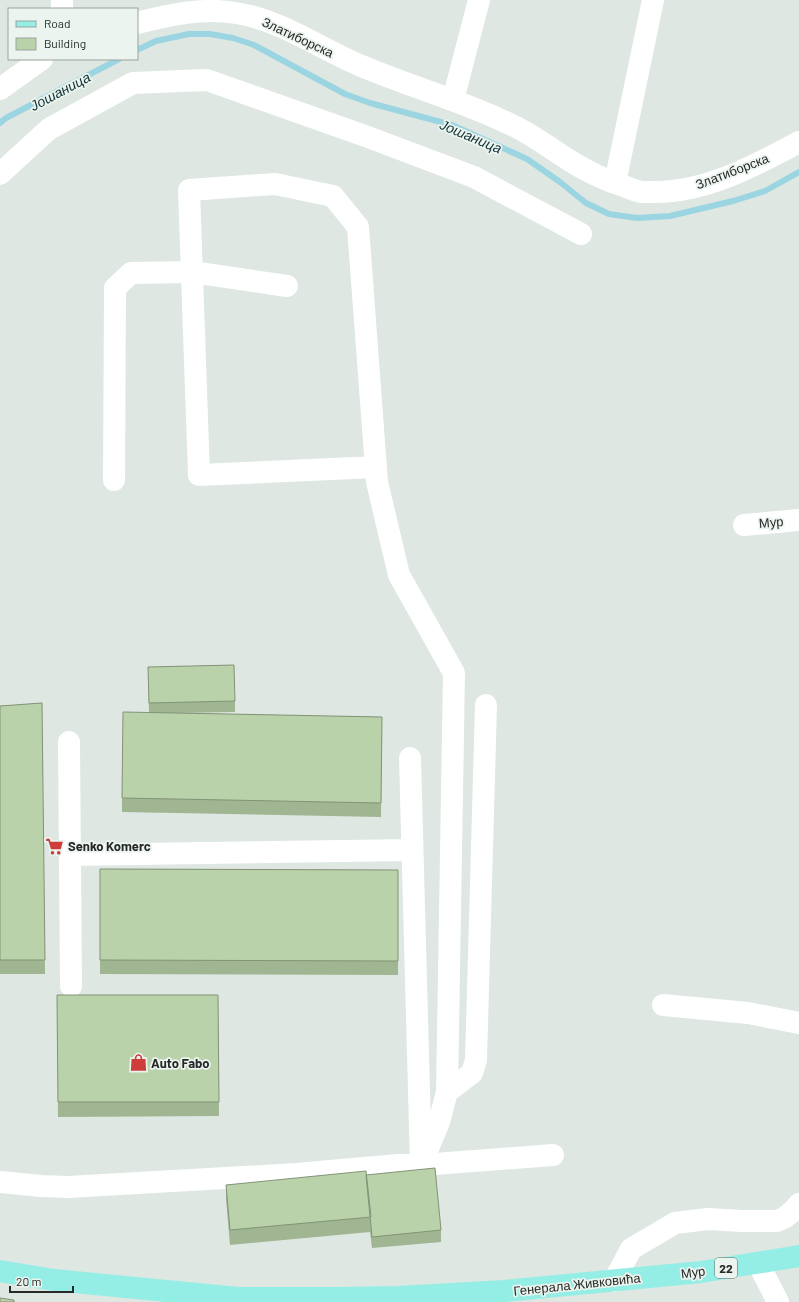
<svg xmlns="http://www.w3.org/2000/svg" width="799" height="1302" viewBox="0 0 799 1302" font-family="Barlow,sans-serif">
	<rect width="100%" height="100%" fill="#dee7e1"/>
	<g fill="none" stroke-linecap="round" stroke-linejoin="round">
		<path stroke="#9cd5e2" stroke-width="6" d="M137,50l19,-9 33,-7h21l23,4 21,7 91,49 25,9 82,22 75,34 33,23 26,21 23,11 28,4 33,-2 63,-15 32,-10 34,-19
			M0,123l6,-5 113,-59"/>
		<path stroke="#fff" stroke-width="22" d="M62,9v-9
			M137,23c32,-8 66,-16 99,-10 46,7 86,37 128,54 50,21 102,35 150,59 21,10 38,24 58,36 16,10 33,18 52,24 5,2 11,5 17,6 4,0 9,0 14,0 51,0 100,-26 144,-50
			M0,89l42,-30
			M453,100l26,-100
			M0,174l49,-45 84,-46 74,-3 161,57 106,40 107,57
			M615,183l38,-183
			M114,480l1,-192 16,-15 61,-1 95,14
			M744,525l55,-5
			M69,742l2,244
			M410,758l11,407 132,-10
			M70,855l342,-5
			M663,1005l85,8 51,10
			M447,1092l25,-19 4,-13 10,-355
			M0,1182l41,4 27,1 228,-13 102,-9h23l18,-43 8,-30 7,-419 -55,-98 -22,-93 -19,-255 -25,-31 -58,-12 -86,6 10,285 177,-8
			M758,1263l20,39
			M614,1281l17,-32 44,-26 33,-4 34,2h35l7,-3 9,-7 6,-7"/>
		<path stroke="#95eee5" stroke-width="22" d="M0,1271l54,9 184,18h99l61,-1 106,-6 197,-19 98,-16"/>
	</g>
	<path fill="#a0b592" d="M148,667l87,34v11l-58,1 205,4 -1,100 -259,-5v-14l27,-85z
		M42,703l3,271h-45v-268z
		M100,869l298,1v105l-298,-1z
		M57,995h161l1,121 -161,1z
		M366,1175l75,55v12l-69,6 -2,-16 -140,13 -4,-46v-14z"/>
	<path fill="#bad2aa" stroke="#829377" d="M234,665l1,36 -86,2 -1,-36z
		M42,703l3,257h-45v-254z
		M123,712l259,5 -1,86 -259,-5z
		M100,869l298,1v91l-298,-1z
		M57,995h161l1,107h-161z
		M435,1168l6,62 -69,7 -6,-62z
		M366,1171l5,46 -141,13 -4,-45z
		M0,1298l14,2v2h-14z"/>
	<defs>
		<symbol id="supermarket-bare" viewBox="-9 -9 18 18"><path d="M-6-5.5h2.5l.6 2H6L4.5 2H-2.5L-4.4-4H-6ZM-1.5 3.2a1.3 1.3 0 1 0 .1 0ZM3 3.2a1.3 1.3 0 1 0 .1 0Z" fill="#cd3e3b" stroke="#ebf4ee" stroke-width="2.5" paint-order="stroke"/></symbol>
		<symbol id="shop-bare" viewBox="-9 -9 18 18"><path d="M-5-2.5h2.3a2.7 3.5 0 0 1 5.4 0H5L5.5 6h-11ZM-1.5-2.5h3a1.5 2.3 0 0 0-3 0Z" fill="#cd3e3b" stroke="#ebf4ee" stroke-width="2.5" paint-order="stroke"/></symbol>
	</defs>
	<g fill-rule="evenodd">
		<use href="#supermarket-bare" x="42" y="834" width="25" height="25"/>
		<use href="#shop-bare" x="126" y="1050" width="25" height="25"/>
	</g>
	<g text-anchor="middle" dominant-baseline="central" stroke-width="3.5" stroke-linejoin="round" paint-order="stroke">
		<rect fill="#ebf4ee" stroke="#616663" stroke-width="1" x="715" y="1258" width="22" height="20" rx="3"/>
		<g font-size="12" font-weight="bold" fill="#262927">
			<text x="726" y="1268">22</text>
		</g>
		<g font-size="13" fill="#262927" stroke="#ebf4ee">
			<text transform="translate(298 37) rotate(25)">Златиборска</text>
			<text transform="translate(732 171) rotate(-21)">Златиборска</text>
			<text transform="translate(771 522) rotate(-5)">Мур</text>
			<text transform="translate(693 1272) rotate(-7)">Мур</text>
			<text transform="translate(577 1284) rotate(-6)">Генерала Живковића</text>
		</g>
		<g font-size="13" font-weight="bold" fill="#262927" stroke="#ebf4ee" text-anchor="start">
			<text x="68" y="846">Senko Komerc</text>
			<text x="151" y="1063">Auto Fabo</text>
		</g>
		<g font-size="14" font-style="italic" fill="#143137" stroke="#ebf4ee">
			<text transform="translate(60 91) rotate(-28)">Јошаница</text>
			<text transform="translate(471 136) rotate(23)">Јошаница</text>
		</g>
	</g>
	<rect x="8" y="8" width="130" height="52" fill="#ebf4ee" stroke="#9ca39e"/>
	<rect x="16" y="21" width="20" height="6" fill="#95eee5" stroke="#9ca39e"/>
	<text x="44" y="28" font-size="12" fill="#262927">Road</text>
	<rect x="16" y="38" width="20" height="12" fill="#bad2aa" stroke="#9ca39e"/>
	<text x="44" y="48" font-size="12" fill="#262927">Building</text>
	<path d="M10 1286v6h63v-6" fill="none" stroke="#262927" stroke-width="2"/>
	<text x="16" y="1286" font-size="12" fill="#262927" stroke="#ebf4ee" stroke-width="3" paint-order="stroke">20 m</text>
</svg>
